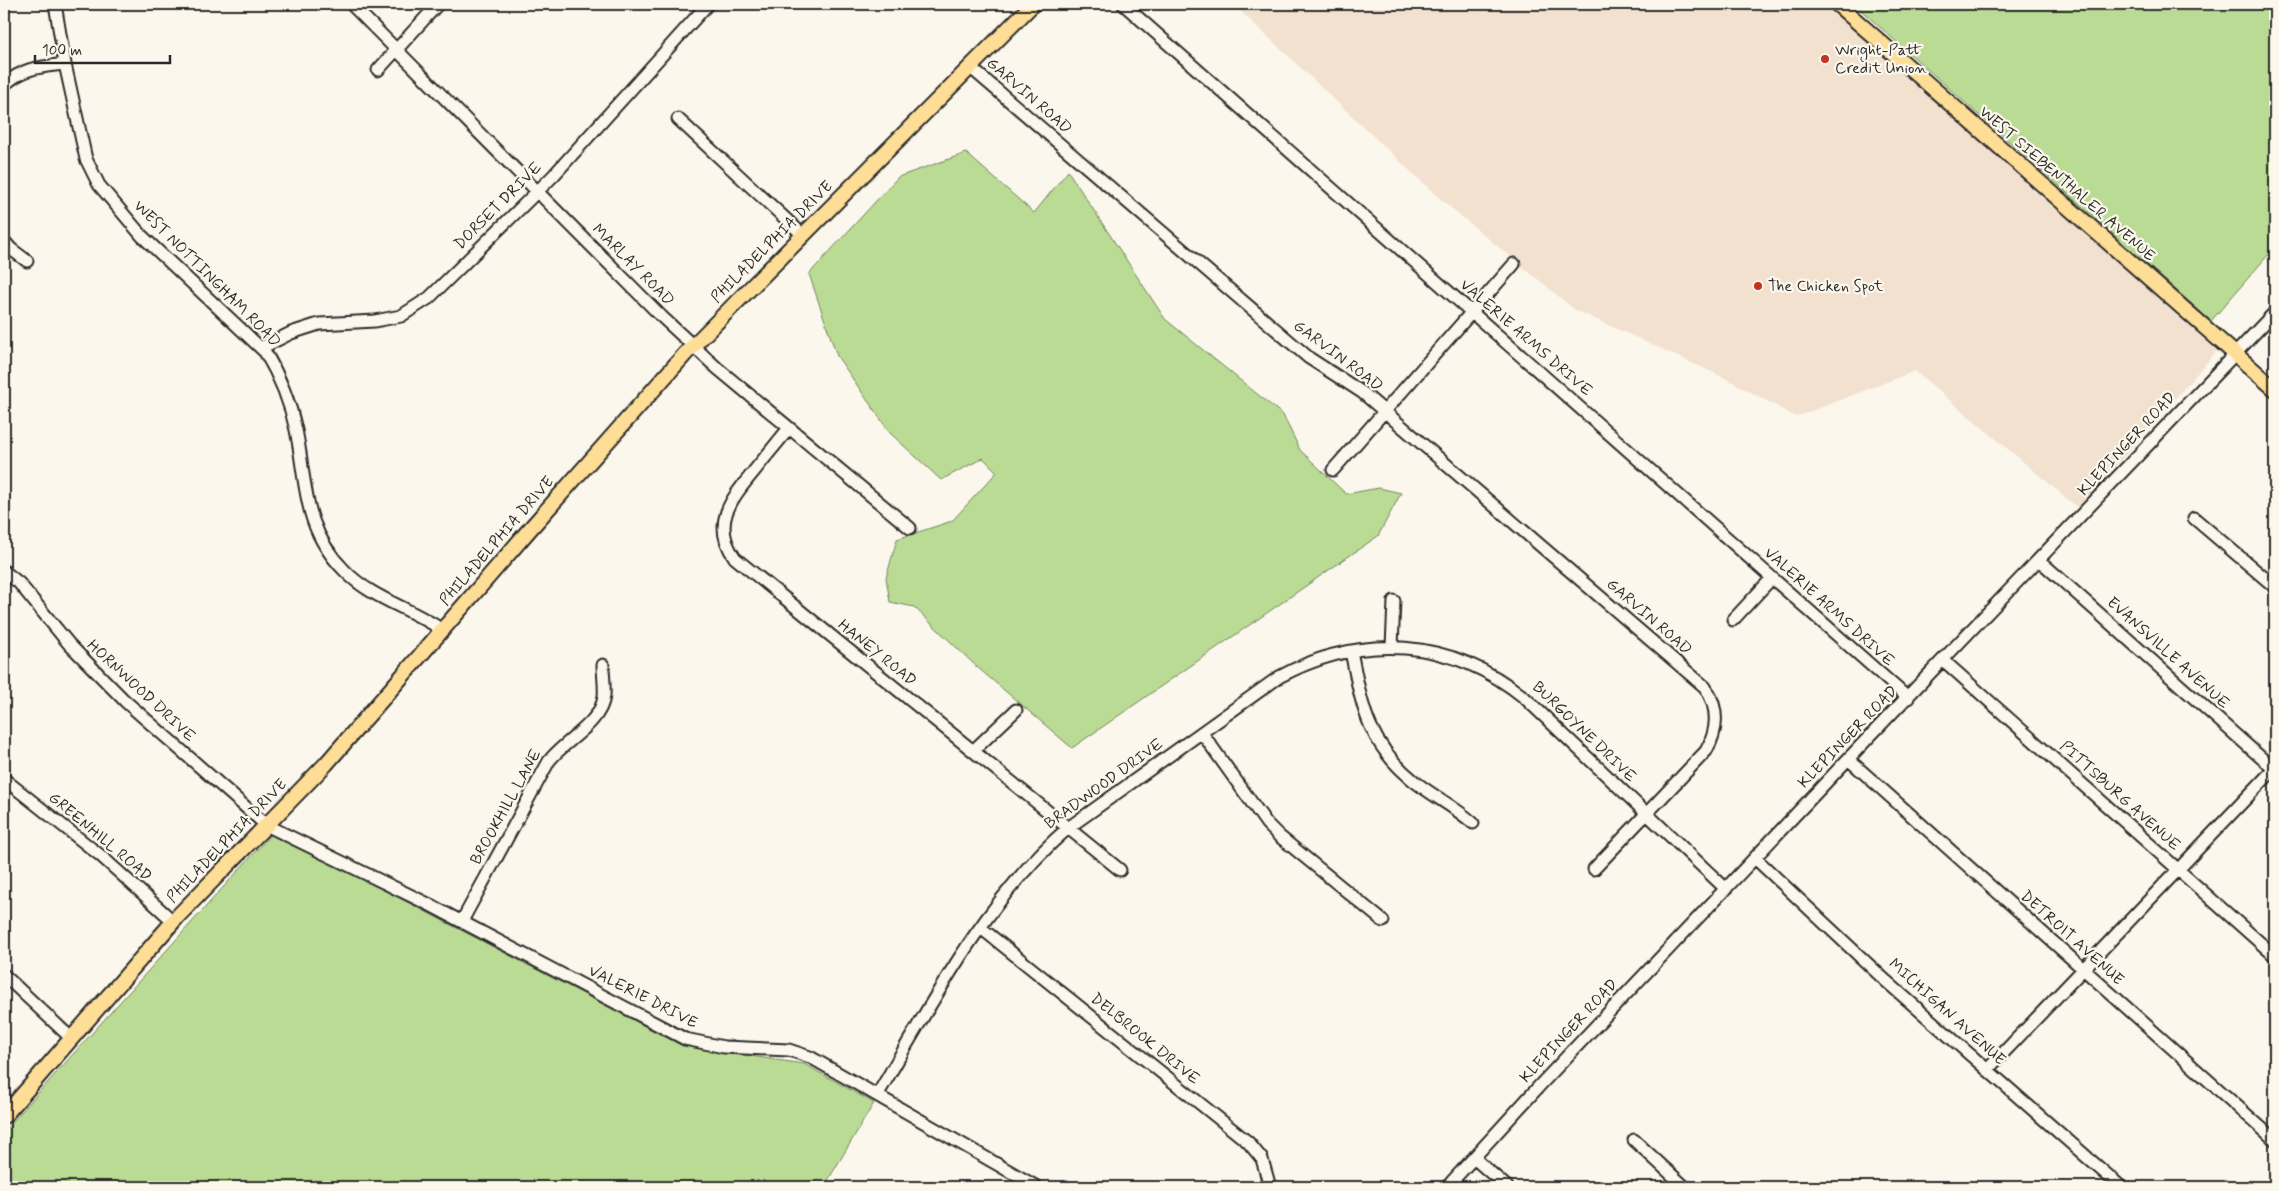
<svg xmlns="http://www.w3.org/2000/svg" width="2279" height="1191" viewBox="0 0 2279 1191" font-family="Mynerve,sans-serif">
	<rect width="100%" height="100%" fill="#fbf7ec"/>
	<filter id="ink" filterUnits="userSpaceOnUse"><feTurbulence type="fractalNoise" baseFrequency=".02" numOctaves="2"/><feDisplacementMap in="SourceGraphic" scale="10" xChannelSelector="R" yChannelSelector="G"/><feConvolveMatrix kernelMatrix="1 2 1 2 8 2 1 2 1" color-interpolation-filters="sRGB"/></filter>
	<g filter="url(#ink)">
		<path fill="#f3e1d0" d="M1233,4h596l388,347 -139,157 -163,-137 -119,46 -71,-39 -150,-68 -136,-112z"/>
		<path fill="#badb94" stroke="#728360" d="M1854,4h421v243l-64,74z
			M966,153l68,60 34,-42 97,148 118,96 17,35 46,44 33,-6 22,5 -23,43 -306,212 -95,-81 -63,-60 -24,-5 -4,-24 11,-39 55,-18 45,-49 -14,-14 -42,22 -51,-47 -53,-77 -28,-82 89,-97z
			M273,832l410,214 121,18 70,39 -50,84h-820v-56z"/>
		<g fill="none" stroke-linecap="round" stroke-linejoin="round">
			<defs>
				<path id="minor" d="M55,4l10,60 21,95 13,26 43,51 123,116c15,25 25,50 31,78 11,53 6,98 49,141 27,28 66,37 97,59
					M351,4l311,313 55,51 193,160
					M1123,4l785,694
					M970,67l339,291 54,35 342,294c14,21 13,43 1,64l-112,118
					M378,70l60,-66
					M4,85c20,-18 36,-18 61,-21
					M678,119l125,116
					M4,241l7,8 16,12
					M261,348l30,-15 28,-9 56,-3 26,-5 28,-18 124,-122 155,-172
					M789,428c-11,14 -23,28 -34,42 -23,28 -45,53 -20,88l385,312
					M1333,470l181,-206
					M2194,518l81,69
					M2039,560l236,210
					M4,571l15,12 50,61 56,57 141,124 162,79 257,135 39,8 65,3 21,7 227,130
					M1733,620l39,-42
					M1392,647l2,-46
					M1351,651c11,55 16,92 63,130 19,15 41,26 59,42
					M1943,660l332,296
					M1202,733l65,91 12,12 104,85
					M973,751l43,-41
					M1848,759l427,381
					M4,779l97,77 72,65
					M1755,858l131,123 235,206
					M462,921l87,-160c16,-21 52,-37 55,-65 1,-10 -1,-21 -1,-31
					M981,928l267,214 14,17 8,28
					M4,975l67,63
					M1987,1070l288,-302
					M878,1094c54,-92 109,-196 190,-266l211,-151c83,-45 172,-39 246,21l201,191
					M1634,1140l51,47
					M1474,1158l33,29
					M1447,1187l95,-104 306,-324 427,-447"/>
				<path id="major" d="M1837,4l438,385
					M4,1116l174,-200 148,-152 204,-235 156,-176 347,-349"/>
			</defs>
			<use href="#minor" stroke="#2b2b2b" stroke-width="15"/>
			<use href="#major" stroke="#2b2b2b" stroke-width="18"/>
			<use href="#minor" stroke="#fbf7ec" stroke-width="11"/>
			<use href="#major" stroke="#fedd96" stroke-width="14"/>
		</g>
	</g>
	<g fill="#c8321e" stroke="#fbf7ec" stroke-width="2">
		<circle cx="1825" cy="59" r="5"/>
		<circle cx="1758" cy="286" r="5"/>
	</g>
	<g text-anchor="middle" dominant-baseline="central" stroke-width="4.5" stroke-linejoin="round" paint-order="stroke">
		<g font-size="16" fill="#2b2b2b" stroke="#fbf7ec" text-anchor="start">
			<text x="1835" y="50">Wright-Patt<tspan x="1835" dy="18">Credit Union</tspan></text>
			<text x="1768" y="286">The Chicken Spot</text>
		</g>
		<g font-size="16" fill="#2b2b2b" stroke="#fbf7ec">
			<text transform="translate(1029 96) rotate(41)">GARVIN ROAD</text>
			<text transform="translate(2067 184) rotate(41)">WEST SIEBENTHALER AVENUE</text>
			<text transform="translate(498 206) rotate(-45)">DORSET DRIVE</text>
			<text transform="translate(772 242) rotate(-45)">PHILADELPHIA DRIVE</text>
			<text transform="translate(633 265) rotate(45)">MARLAY ROAD</text>
			<text transform="translate(207 274) rotate(45)">WEST NOTTINGHAM ROAD</text>
			<text transform="translate(1526 338) rotate(41)">VALERIE ARMS DRIVE</text>
			<text transform="translate(1338 356) rotate(37)">GARVIN ROAD</text>
			<text transform="translate(2127 444) rotate(-47)">KLEPINGER ROAD</text>
			<text transform="translate(497 541) rotate(-49)">PHILADELPHIA DRIVE</text>
			<text transform="translate(1829 607) rotate(42)">VALERIE ARMS DRIVE</text>
			<text transform="translate(1649 617) rotate(41)">GARVIN ROAD</text>
			<text transform="translate(877 653) rotate(39)">HANEY ROAD</text>
			<text transform="translate(2168 653) rotate(42)">EVANSVILLE AVENUE</text>
			<text transform="translate(141 691) rotate(43)">HORNWOOD DRIVE</text>
			<text transform="translate(1584 732) rotate(44)">BURGOYNE DRIVE</text>
			<text transform="translate(1848 737) rotate(-46)">KLEPINGER ROAD</text>
			<text transform="translate(1104 784) rotate(-36)">BRADWOOD DRIVE</text>
			<text transform="translate(2120 796) rotate(42)">PITTSBURG AVENUE</text>
			<text transform="translate(506 807) rotate(-61)">BROOKHILL LANE</text>
			<text transform="translate(100 837) rotate(40)">GREENHILL ROAD</text>
			<text transform="translate(227 841) rotate(-46)">PHILADELPHIA DRIVE</text>
			<text transform="translate(2072 938) rotate(42)">DETROIT AVENUE</text>
			<text transform="translate(643 997) rotate(27)">VALERIE DRIVE</text>
			<text transform="translate(1947 1012) rotate(42)">MICHIGAN AVENUE</text>
			<text transform="translate(1569 1031) rotate(-47)">KLEPINGER ROAD</text>
			<text transform="translate(1145 1039) rotate(39)">DELBROOK DRIVE</text>
		</g>
	</g>
	<rect width="2279" height="1191" fill="none" stroke="#fbf7ec" stroke-width="20"/>
	<rect x="10" y="10" width="2259" height="1171" fill="none" stroke="#2b2b2b" stroke-width="2" filter="url(#ink)"/>
	<path d="M35 55v8h135v-8" fill="none" stroke="#2b2b2b" stroke-width="2.5"/>
	<text x="42" y="55" font-size="15" fill="#2b2b2b" stroke="#fbf7ec" stroke-width="4" paint-order="stroke">100 m</text>
</svg>
